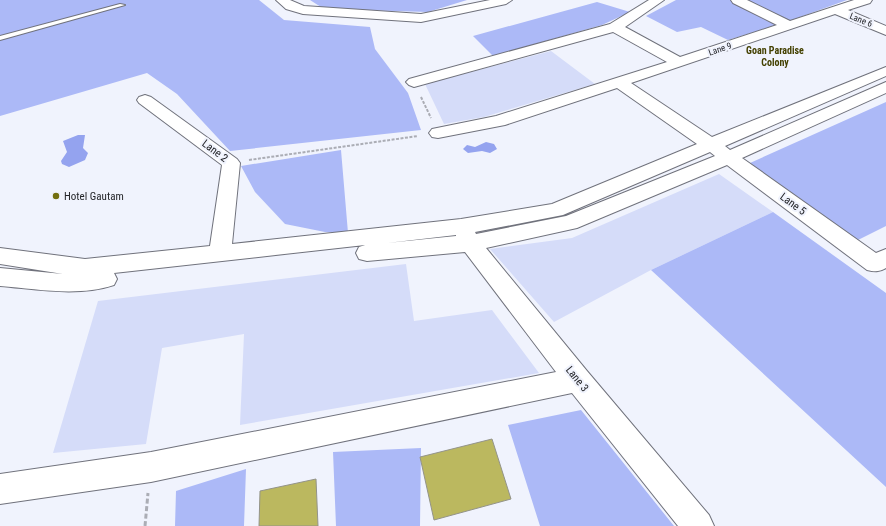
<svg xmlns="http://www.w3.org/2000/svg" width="886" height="526" viewBox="0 0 886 526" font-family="'Roboto Condensed',sans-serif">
	<rect width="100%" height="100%" fill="#f0f3fd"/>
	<path fill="#d5dcf9" d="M551,51l44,33 -111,33 -40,7 -19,-40z
		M719,174l54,38 -122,58 -97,52 -64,-73 82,-11z
		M406,264l8,57 78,-11 47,63 -299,52 4,-91 -82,14 -16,96 -93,9 45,-152z"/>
	<path fill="#acb9f7" d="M0,0h259l25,20 86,7 5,22 33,44 13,37 -191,21 -53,-57 -30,-21 -147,43z
		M310,0h157l-39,12 -104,-3z
		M676,0h55l49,24 -52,16 -27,-13 -24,5 -31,-16z
		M746,0h101l-58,21z
		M597,2l33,10 -28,13 -109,31 -20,-20z
		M886,102v124l-28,14 -108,-77z
		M341,150l7,83 -23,-1 -40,-8 -30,-32 -14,-26z
		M773,212l113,81v194l-235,-217z
		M581,410l93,116h-134l-32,-101z
		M421,448l-1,78h-84l-3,-74z
		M246,469l-2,57h-69l1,-35z"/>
	<path fill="#94a3ef" d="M78,135h7l-2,13 5,5 -3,7 -16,7 -7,-3 -1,-3 6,-9 -4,-11z
		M486,142l8,2 3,5 -7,4 -8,-2 -14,2 -5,-4 4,-4 8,2z"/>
	<path fill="#bbb85f" stroke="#939389" d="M492,439l19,60 -77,21 -14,-63z
		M316,479l2,47h-59l1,-35z"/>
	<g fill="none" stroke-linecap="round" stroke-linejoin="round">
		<defs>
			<path id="lane" d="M120,4l5,1 -125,35v-4z"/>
			<path id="street" d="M276,0h14l14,6 117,8 69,-14h22l-6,4 -85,18 -118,-8 -17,-5z
				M649,0h15l-39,27 55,30 97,-32 -44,-22 -2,-3h16l43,21 64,-21h18l-2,3 -22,7 38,16v9l-51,-21 -204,69 81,54 174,-70v9l-161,70 5,4 156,-68v11l-144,65 134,95 10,-4v19c-7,4 -11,4 -19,2l-140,-105 -150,63 -91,20 101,123 122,144 5,11h-36l-106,-133 -421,89 -151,22v-30l151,-22 405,-80 -91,-120 -98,9 -8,-2 -3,-6 3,-6 6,-2 -251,28 3,6 -3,6c-36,12 -77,4 -114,1v-18l63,6 -63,-10v-16l85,11 125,-13 12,-81 -83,-62 -2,-3 2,-3 6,-2 6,2 86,62 3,4 -8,81 229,-25 91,-15 145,-60 -80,-56 -112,37 -67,13 -6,-1 -3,-4 3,-4 64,-13 171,-54 -54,-30 -199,55 -5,-2 -3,-3 3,-3 201,-55zM710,152l5,4 -149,60 -90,18 -1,-2 88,-17zM456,235v1l-69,7z"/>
		</defs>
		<use href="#lane" stroke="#70727c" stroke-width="2"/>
		<use href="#street" stroke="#70727c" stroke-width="2"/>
		<path stroke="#abadb5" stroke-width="2" stroke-dasharray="3 1.5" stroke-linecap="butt" d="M421,97l10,21
			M249,160l169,-24"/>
		<path stroke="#abadb5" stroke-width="3" stroke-dasharray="5 2.5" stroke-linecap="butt" d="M145,526l3,-33"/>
		<use href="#lane" fill="#fff" fill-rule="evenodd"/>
		<use href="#street" fill="#fff" fill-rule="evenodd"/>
	</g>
	<circle fill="#726e0f" stroke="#f0f3fd" stroke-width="1.5" cx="56" cy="196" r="4"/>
	<g text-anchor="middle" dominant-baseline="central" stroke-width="4" stroke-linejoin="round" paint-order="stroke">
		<g font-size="9" fill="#232428" stroke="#f0f3fd">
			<text transform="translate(861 20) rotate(22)">Lane 6</text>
			<text transform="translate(720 49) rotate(-19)">Lane 9</text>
		</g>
		<g font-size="10" font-weight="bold" fill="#434000" stroke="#f0f3fd">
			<text x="775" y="50">Goan Paradise<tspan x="775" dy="12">Colony</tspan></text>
		</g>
		<g font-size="11" fill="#232428" stroke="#f0f3fd">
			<text transform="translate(215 151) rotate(37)">Lane 2</text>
			<text transform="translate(793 204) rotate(36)">Lane 5</text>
			<text transform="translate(577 379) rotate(51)">Lane 3</text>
		</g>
		<g font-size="11" fill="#232428" stroke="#f0f3fd" text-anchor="start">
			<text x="64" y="196">Hotel Gautam</text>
		</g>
	</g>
</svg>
